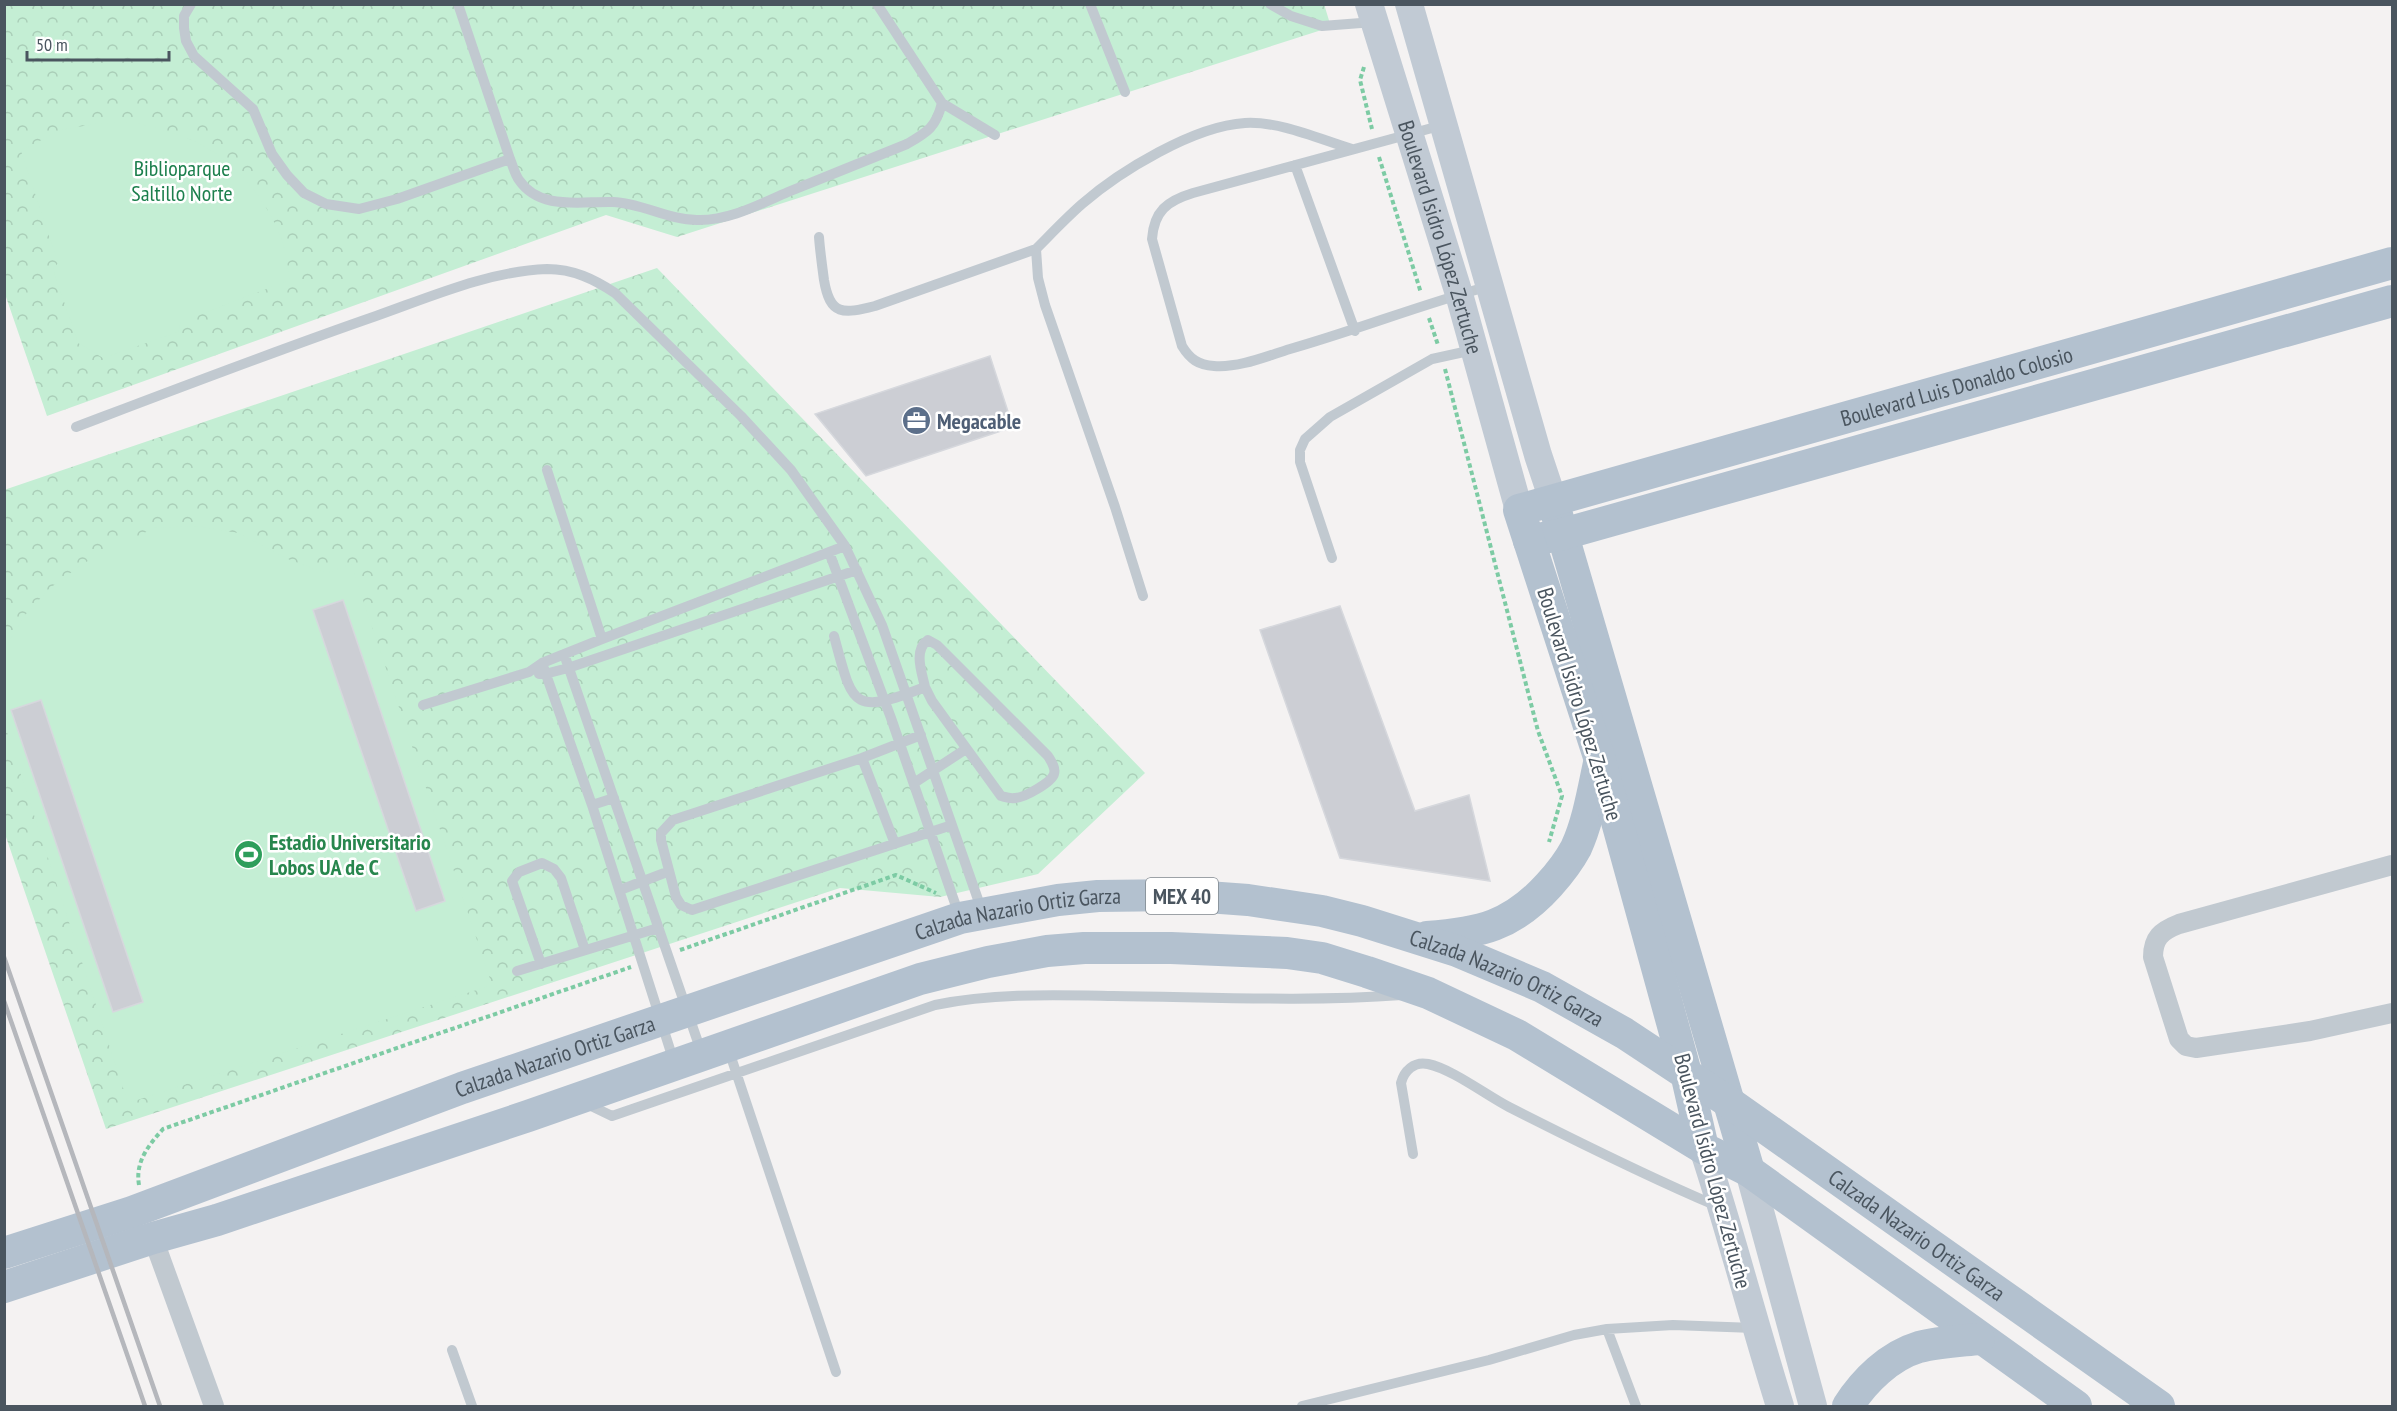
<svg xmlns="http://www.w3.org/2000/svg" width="2397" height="1411" viewBox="0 0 2397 1411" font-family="'PT Sans Narrow',sans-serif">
	<defs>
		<pattern id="park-crowns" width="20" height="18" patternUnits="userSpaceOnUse" patternTransform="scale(1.5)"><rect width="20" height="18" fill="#c4eed4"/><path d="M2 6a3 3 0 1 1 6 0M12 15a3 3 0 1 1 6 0" fill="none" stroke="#aaceb8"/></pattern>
	</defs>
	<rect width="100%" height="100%" fill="#f4f2f2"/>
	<path fill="url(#park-crowns)" d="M1324,4l7,23 -654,210 -71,-22 -559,201 -42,-122 -1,-289z
		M657,268l488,505 -107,101 -98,23 -100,-9 -734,241 -101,-295 -1,-344z"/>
	<path fill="#c4eed4" d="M133,122c25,7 52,12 74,26 32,19 59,52 73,87 6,14 7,31 10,45l-109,42 -3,10 -75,26 -25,-15 -25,-74 5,-6 -37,-112 39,-21 35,-6z
		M197,526l41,7 54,28 35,12 24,-9 141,421 -364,118 -123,-377 -1,-77 22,-35 24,-26 34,-25 70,-35z"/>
	<path fill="#ccced4" stroke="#d6d8dd" stroke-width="1.5" d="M990,356l23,71 -147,49 -51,-62z
		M343,600l102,301 -29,10 -103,-301z
		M1340,606l75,205 54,-16 21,86 -150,-23 -80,-228z
		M41,700l102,302 -30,10 -102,-302z"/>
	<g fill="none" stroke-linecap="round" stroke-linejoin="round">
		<path stroke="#7dcba4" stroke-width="4" stroke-dasharray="4.5 3" stroke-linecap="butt" d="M1364,67l-4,13 12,49
			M1379,157l42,136
			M1429,318l9,27
			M1445,369l93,362 24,65 -13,46
			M680,950l216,-75 40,18
			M139,1185c-4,-23 9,-39 24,-56l468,-162"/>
		<path stroke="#c1c9d0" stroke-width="10" d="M191,4l-7,12v12l2,13 8,15 59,53 19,45 15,21 17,18 22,11 33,5 38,-10 113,-40
			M458,4l52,155c3,7 5,16 9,21 21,31 62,21 94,22 29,1 55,18 84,18 32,1 63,-16 91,-28 40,-16 79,-32 119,-48 21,-12 29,-17 35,-41l-65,-99
			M1090,4l35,88
			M1270,4l21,12 31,10 52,-4
			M942,103l53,32
			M1443,125l-250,68c-26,8 -39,18 -41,46l30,107c8,13 16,19 32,20 25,2 53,-10 76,-17 67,-19 132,-45 200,-63
			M1295,165l60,166
			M819,237c1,14 3,28 5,43 6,36 19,34 51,26l161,-57
			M76,427c100,-38 199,-76 300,-111 54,-19 113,-45 171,-47 26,0 47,10 68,24l126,123 50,54 54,76 37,79 100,286
			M547,470l55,169
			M829,552l62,166 68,197
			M1332,558l-32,-96v-12l5,-11 25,-22 102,-58 41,-9
			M1143,596l-28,-89 -70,-202 -7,-27 -2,-29c15,-15 30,-31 46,-45 38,-33 112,-78 163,-81 35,-2 74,16 107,26
			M834,636c19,70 17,80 91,51l7,14 69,95c4,1 9,3 14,2 9,0 37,-16 39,-24 2,-6 -3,-13 -6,-18l-111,-111 -9,-5c-15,10 -6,33 -3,47
			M564,654l138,400
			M542,663l50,142 82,257
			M539,674h6l23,-6 289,-98
			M423,705l106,-33 13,-9 60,-24 243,-93
			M921,735l-59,23 -189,62 -12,13v7l15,57 5,8 11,5 260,-85
			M862,758l33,86
			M914,783l52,-34
			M592,805l22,-7
			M620,890l47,-18
			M541,964l-29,-83 7,-9 23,-9 12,6 7,9 24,72
			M517,971l141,-43
			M728,1048l108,324
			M585,1103l27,13 323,-111c59,-12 118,-10 178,-9 96,1 193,6 289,-1
			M1413,1154l-12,-71c3,-12 13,-22 27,-19 24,5 58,31 81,43 69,35 137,69 208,99
			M1607,1329l29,77
			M452,1350l20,56
			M1302,1406l187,-46 85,-25 33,-6 66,-4 81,3"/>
		<path stroke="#c1c9d0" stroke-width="20" d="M2392,865l-213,59c-18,7 -26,14 -26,33l26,82 7,7 10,2 114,-17 82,-18
			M153,1238l61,168"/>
		<g stroke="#c1cad4" stroke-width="28">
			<path id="s1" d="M1369,4l90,290 60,216"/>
			<path d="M1409,4l129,451 15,45"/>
			<path d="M1703,1148c28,85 50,172 77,258"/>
			<path d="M1749,1171l64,235"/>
		</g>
		<g stroke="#b3c1cf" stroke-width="32">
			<path d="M1557,515l192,656"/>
			<path d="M1529,541l34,-7 829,-233"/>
			<path d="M1427,937c53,-4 85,-11 122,-52 10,-11 20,-24 27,-37 12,-26 17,-57 23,-85"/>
			<path id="s2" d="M1703,1148l-17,-75 -86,-313 -81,-250 873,-247"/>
			<path id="s3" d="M4,1253l128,-41 330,-124 498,-170 98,-18 40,-4 82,-1 68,5 74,11 40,10 95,30 85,36 82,46 106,70 429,303"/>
			<path d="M4,1287l149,-49 64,-18 311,-104 392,-137 68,-17 59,-11 37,-3h87l116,5 35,5 45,14 61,21 89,42 186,113 46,23 327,235"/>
			<path d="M1848,1406c16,-25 41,-50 71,-59 19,-5 41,-6 60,-8"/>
		</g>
		<path stroke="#b5b7bc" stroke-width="4.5" d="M4,957l156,449
			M4,1001l141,405"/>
	</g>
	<defs>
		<symbol id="office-disc" viewBox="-11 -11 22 22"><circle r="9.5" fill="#5c6f8a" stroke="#fff"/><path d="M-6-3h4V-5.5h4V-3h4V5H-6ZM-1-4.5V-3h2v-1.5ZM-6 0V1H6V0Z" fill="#fff"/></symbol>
		<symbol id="stadium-disc" viewBox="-11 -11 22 22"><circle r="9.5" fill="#2e9e5b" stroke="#fff"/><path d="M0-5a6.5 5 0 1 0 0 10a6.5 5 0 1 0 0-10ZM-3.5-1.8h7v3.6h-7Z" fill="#fff"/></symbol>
	</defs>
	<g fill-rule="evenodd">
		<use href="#office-disc" x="900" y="404" width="33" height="33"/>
		<use href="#stadium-disc" x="232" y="838" width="33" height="33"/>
	</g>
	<g text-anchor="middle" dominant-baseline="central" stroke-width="5" stroke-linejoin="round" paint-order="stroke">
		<rect fill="#fff" stroke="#80888f" stroke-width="1.5" x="1146" y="878" width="72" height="36" rx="4.5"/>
		<g font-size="21" font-weight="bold" fill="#4a555f">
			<text x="1182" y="896">MEX 40</text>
		</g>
		<g font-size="22" fill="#1c7f4d" stroke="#fff">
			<text x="182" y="168">Biblioparque<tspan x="182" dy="25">Saltillo Norte</tspan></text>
		</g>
		<g font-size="22" fill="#4a555f" stroke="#fff">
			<text stroke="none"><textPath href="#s1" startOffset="244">Boulevard Isidro López Zertuche</textPath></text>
			<text stroke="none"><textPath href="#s2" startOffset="1119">Boulevard Luis Donaldo Colosio</textPath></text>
			<text transform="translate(1580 704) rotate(73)">Boulevard Isidro López Zertuche</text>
			<text stroke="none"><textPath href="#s3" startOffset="1071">Calzada Nazario Ortiz Garza</textPath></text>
			<text stroke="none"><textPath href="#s3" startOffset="1575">Calzada Nazario Ortiz Garza</textPath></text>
			<text stroke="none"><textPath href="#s3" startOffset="585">Calzada Nazario Ortiz Garza</textPath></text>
			<text transform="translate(1713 1171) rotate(75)">Boulevard Isidro López Zertuche</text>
			<text stroke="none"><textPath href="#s3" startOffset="2061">Calzada Nazario Ortiz Garza</textPath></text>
		</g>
		<g font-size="22" font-weight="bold" fill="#4e5e75" stroke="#fff" text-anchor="start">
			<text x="937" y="421">Megacable</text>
		</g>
		<g font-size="22" font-weight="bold" fill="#27864d" stroke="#fff" text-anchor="start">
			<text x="269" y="842">Estadio Universitario<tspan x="269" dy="25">Lobos UA de C</tspan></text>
		</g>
	</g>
	<rect width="2397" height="1411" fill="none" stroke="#4a555f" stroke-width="12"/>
	<path d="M27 51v9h142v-9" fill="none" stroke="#4a555f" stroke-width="3"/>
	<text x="36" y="51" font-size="18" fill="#4a555f" stroke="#ffffff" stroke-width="4.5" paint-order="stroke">50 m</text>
</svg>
